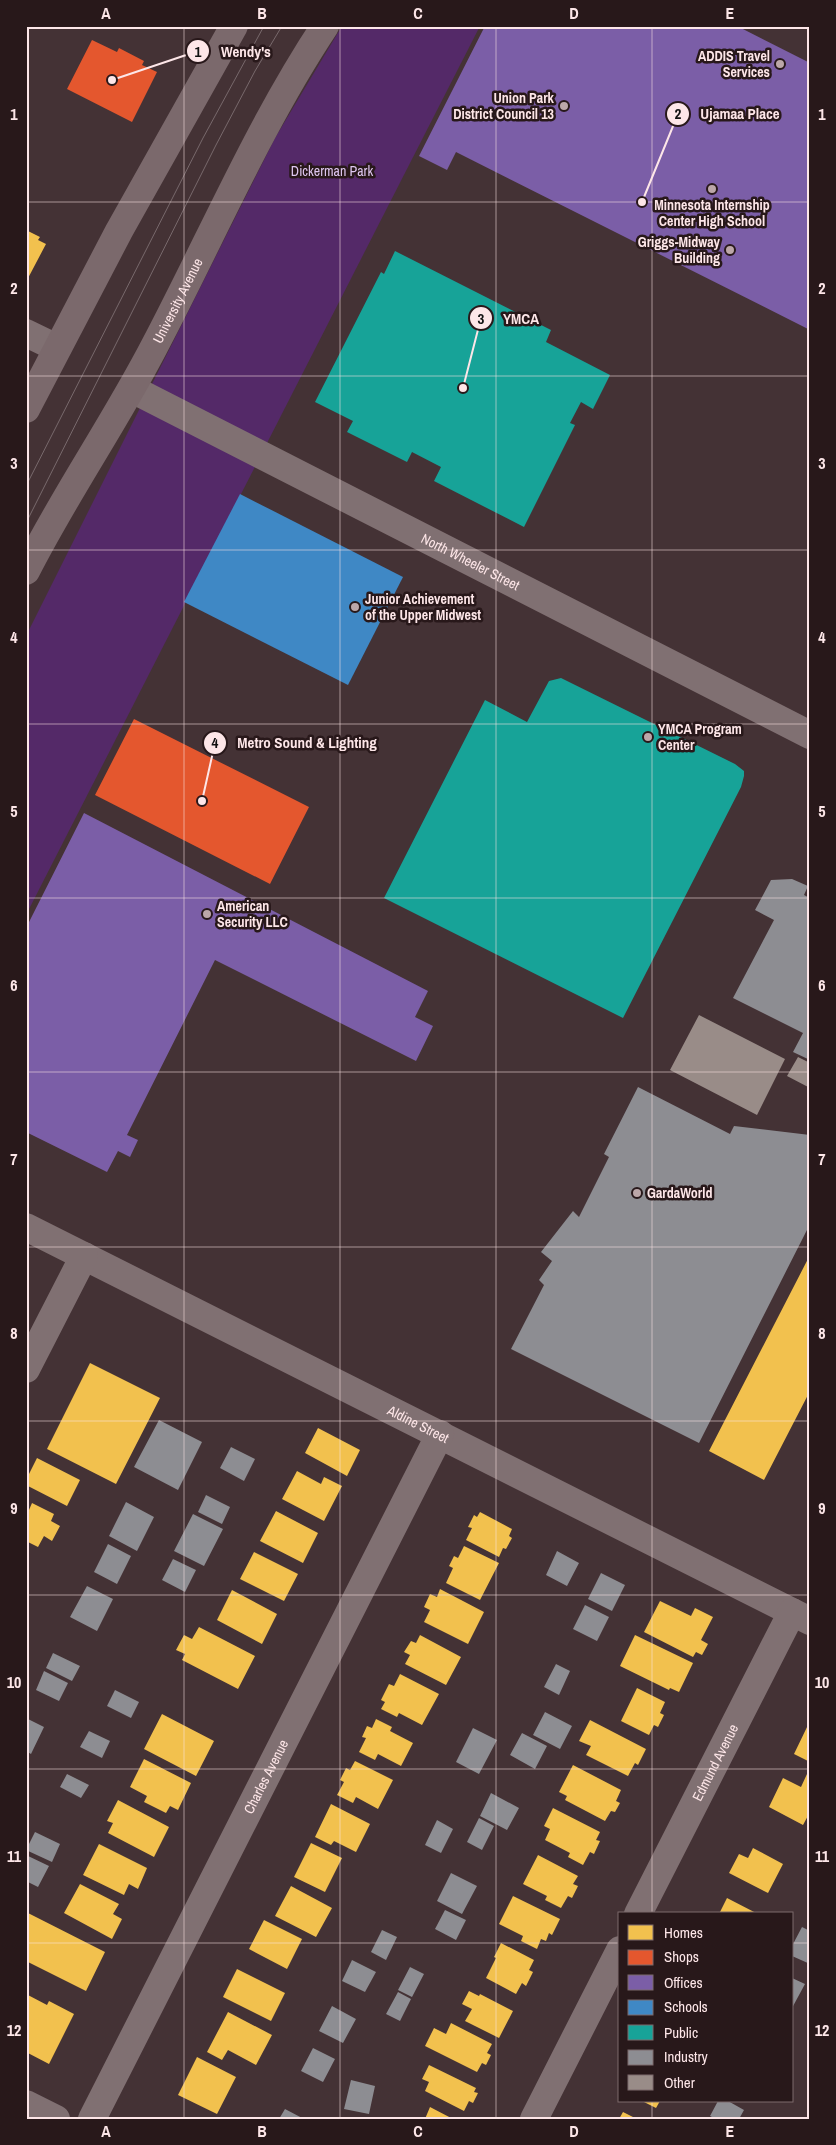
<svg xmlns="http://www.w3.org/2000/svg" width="836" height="2145" viewBox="0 0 836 2145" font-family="'Archivo Narrow',sans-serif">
	<rect width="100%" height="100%" fill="#443235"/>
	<path fill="#542968" d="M342,26h138l-454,889v-279l249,-498z"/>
	<path fill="#f2c14e" d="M26,230l14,7 -2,3 8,4 -20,38z
		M810,1255v136l-46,89 -55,-29z
		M90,1363l70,35 -44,86 -69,-35z
		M318,1428l42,22 -13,26 -42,-23z
		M37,1458l43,22 -13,26 -41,-21v-5z
		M297,1471l24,13 3,-7 18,9 -18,35 -42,-22z
		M32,1503l22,11 -3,7 9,5 -8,15 -8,-5 -6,11 -12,-6v-32l3,1z
		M276,1511l42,22 -15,30 -43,-22z
		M480,1512l32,17 -3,7 3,2 -6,11 -3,-1 -4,9 -33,-17 6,-12 -4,-1 6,-12 3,2z
		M464,1546l35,17 -19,37 -34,-17 7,-15 -4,-2 5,-10 4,2z
		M254,1552l44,22 -14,27 -44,-22z
		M440,1589l44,23 -16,32 -44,-22 6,-12 -6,-3 6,-13 7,3z
		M232,1590l45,24 -15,30 -45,-24z
		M660,1601l31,15 4,-8 18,9 -12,23 7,4 -6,11 -6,-3 -3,5 -49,-25z
		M199,1627l56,29 -17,33 -56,-29 3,-6 -9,-4 8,-15 8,4z
		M420,1635l41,22 -15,28 -41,-21 5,-9 -6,-3 7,-11 5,2z
		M635,1635l58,28 -14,29 -9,-4 -1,2 -49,-24z
		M400,1674l39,20 -17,31 -23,-12 -2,4 -16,-8 4,-7 -4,-2 8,-16 5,2z
		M637,1688l28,14 -5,11 4,2 -6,12 -4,-2 -5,10 -28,-14z
		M162,1714l52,27 -18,35 -52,-27z
		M376,1719l16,8 -2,4 23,12 -12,23 -23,-12 -3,6 -16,-8 7,-14 -4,-1 5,-11 5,2z
		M590,1720l56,29 -8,16 -3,-2 -7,13 -42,-21 5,-9 -12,-5z
		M808,1725l2,1v36l-16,-8z
		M144,1759l47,24 -13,27 -8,-4 -4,7 -22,-11 3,-6 -17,-9z
		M355,1761l38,19 -15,29 -22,-12 -3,6 -16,-8 7,-13 -4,-2 6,-12 4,2z
		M573,1765l48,25 -5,11 4,2 -5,9 -4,-1 -6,10 -40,-21 2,-4 -8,-4z
		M807,1774l3,2v36l-7,13 -34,-18 14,-29 18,9z
		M118,1800l51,27 -15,30 -46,-24 5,-10 -6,-2z
		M331,1804l39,20 -14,28 -22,-11 -3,4 -16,-8z
		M553,1808l47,24 -4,8 4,1 -6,13 -4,-2 -7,13 -15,-8 2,-4 -25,-13 5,-11 -6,-3z
		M311,1843l31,15 -17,34 -31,-15z
		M99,1844l48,24 -9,21 -9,-5 -5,11 -41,-20z
		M753,1848l30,16 -15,29 -39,-20 10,-19 9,4z
		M538,1855l40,21 -5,8 5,2 -6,12 -4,-2 -7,12 -16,-8 2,-4 -24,-12z
		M80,1884l39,20 -6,10 9,5 -10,20 -48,-26z
		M291,1886l41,22 -16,29 -41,-21z
		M513,1896l47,23 -8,16 -3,-2 -3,8 -5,-2 -4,10 -16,-8 2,-5 -24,-12z
		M727,1898l31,16h-39z
		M26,1912l79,40 -19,39 -60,-30z
		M264,1920l38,19 -15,30 -38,-20z
		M501,1943l33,17 -5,10 4,2 -7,14 -4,-3 -6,11 -30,-16 10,-20 -2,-1z
		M237,1969l48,24 -14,28 -48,-24z
		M469,1991l10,5 1,-2 33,17 -14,27 -34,-17 7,-12 -10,-5z
		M26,1994l21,11 2,-4 25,13 -25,50 -23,-12z
		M228,2012l44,23 -16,30 -28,-15 -6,10 -15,-8z
		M451,2023l41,21 -5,9 4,2 -5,10 -4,-2 -5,9 -52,-26 9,-18 12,6z
		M197,2057l39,20 -19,37 -39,-19z
		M429,2065l47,23 -2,4 4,1 -5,10 -4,-2 -5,10 -39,-20 4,-9 -7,-3z
		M642,2101h18l-4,7z
		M430,2107l23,12h-28z
		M623,2112l14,7h-18z"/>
	<path fill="#e4572e" d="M92,40l25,12 2,-4 25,13 -2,4 15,7 -25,50 -65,-33z
		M134,719l175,88 -39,77 -175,-89z"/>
	<path fill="#7b5ea7" d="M485,26h252l73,37v267l-354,-178 -9,18 -28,-14z
		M84,813l344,178 -13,26 18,9 -17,35 -201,-101 -88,175 11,5 -8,17 -12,-6 -11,21 -81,-40v-204z"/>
	<path fill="#3f88c5" d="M240,494l163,83 -55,108 -164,-83z"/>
	<path fill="#17a398" d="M395,251l156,79 -5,12 64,33 -17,34 -12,-7 -11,21 5,2 -51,102 -90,-46 7,-14 -29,-15 -5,10 -60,-30 6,-11 -38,-19 66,-130 3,2z
		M561,678l174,86 9,7v5l-3,11 -118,231 -239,-120 101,-198 42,22 22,-41z"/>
	<path fill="#8d8d92" d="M792,879l16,7 -4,9 6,3v162l-17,-8 10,-19 -70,-35 41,-78 -19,-10 16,-30z
		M638,1087l92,47 4,-8 76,9v89l-111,219 -188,-94 33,-64 -5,-5 13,-19 -11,-9 32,-41 6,6 30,-60 -5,-3z
		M159,1420l43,22 -24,48 -44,-23z
		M231,1447l24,12 -11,22 -24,-13z
		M206,1495l24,12 -8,17 -24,-12z
		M126,1502l28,15 -17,34 -28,-15z
		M193,1514l30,15 -19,37 -30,-15z
		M108,1544l23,12 -14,28 -23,-12z
		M557,1551l22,12 -12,23 -21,-11z
		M173,1559l23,11 -11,22 -23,-12z
		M601,1573l24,12 -13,26 -24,-12z
		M87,1586l26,13 -16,32 -27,-14z
		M585,1605l24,12 -12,24 -24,-12z
		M53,1653l27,13 -8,15 -26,-13z
		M556,1664l14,7 -11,24 -15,-8z
		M44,1671l24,12 -9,18 -23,-11z
		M115,1690l24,12 -8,16 -24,-12z
		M545,1712l27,14 -12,23 -27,-14z
		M26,1718l18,9 -13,27 -5,-3z
		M473,1728l24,12 -18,34 -23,-12z
		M89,1731l21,10 -8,17 -22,-11z
		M522,1733l25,13 -12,23 -25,-14z
		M67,1774l22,11 -8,13 -21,-11z
		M491,1793l28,15 -12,22 -27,-14z
		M479,1818l15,8 -12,24 -15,-8z
		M437,1820l16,9 -12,24 -16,-8z
		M35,1832l25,12 -8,18 -26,-12z
		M26,1855l23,11 -11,21 -12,-6z
		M451,1873l26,13 -15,28 -25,-13z
		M445,1910l21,10 -10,20 -21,-11z
		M802,1927l8,4v33l-18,-8v-10z
		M382,1930l15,7 -11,23 -15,-8z
		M352,1960l24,12 -11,20 -23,-11z
		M410,1967l14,7 -12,23 -14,-7z
		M792,1978l13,6 -13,24z
		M398,1992l13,7 -11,22 -14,-7z
		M332,2006l24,13 -13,24 -24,-12z
		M313,2048l22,11 -12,23 -22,-11z
		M351,2080l24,6 -6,28 -25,-5z
		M718,2101h10l16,9 -5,9h-23l-6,-3z
		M285,2109l19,10h-25z"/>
	<path fill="#998c88" d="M699,1015l86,44 -28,56 -87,-45z
		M798,1057l12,6v25l-23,-12z"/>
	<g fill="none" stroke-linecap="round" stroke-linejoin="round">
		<g stroke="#807072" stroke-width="28">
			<path d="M26,333l31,15"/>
			<path id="s1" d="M132,389l678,346"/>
			<path id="s2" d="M26,1227l784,394"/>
			<path d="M26,1369l58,-113"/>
			<path id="s3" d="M638,1914l154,-302"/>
			<path d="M26,2104l30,15"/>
			<path id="s4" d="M92,2119l348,-685"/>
			<path d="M534,2119l86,-169"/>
		</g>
		<g stroke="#7b696c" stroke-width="28">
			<path d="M26,409l93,-178 115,-205"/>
			<path id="s5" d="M26,571c39,-77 88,-147 128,-224 56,-106 104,-220 171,-321"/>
		</g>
		<path stroke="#78696c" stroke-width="1" d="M26,486l177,-348 61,-112
			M26,523l190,-378 39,-74 27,-45"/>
	</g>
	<path fill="none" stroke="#fde6e8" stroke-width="1" stroke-opacity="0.55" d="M184,26v2093M340,26v2093M496,26v2093M652,26v1888M26,202h784M26,376h784M26,550h784M26,724h784M26,898h784M26,1072h784M26,1247h784M26,1421h784M26,1595h784M26,1769h784M26,1943h594M792,1943h18M652,2101v18"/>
	<g fill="#bca7a9" stroke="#28181a" stroke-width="2">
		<circle cx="780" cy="64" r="5"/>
		<circle cx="564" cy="106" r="5"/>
		<circle cx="712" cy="189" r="5"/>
		<circle cx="730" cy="250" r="5"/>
		<circle cx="355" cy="607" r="5"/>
		<circle cx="648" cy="737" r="5"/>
		<circle cx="207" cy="914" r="5"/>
		<circle cx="637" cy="1193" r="5"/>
	</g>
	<g text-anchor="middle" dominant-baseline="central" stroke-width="5" stroke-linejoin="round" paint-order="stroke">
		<g font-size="14" font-weight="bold" fill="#fde6e8" stroke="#28181a" text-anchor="start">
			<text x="770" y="56" text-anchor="end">ADDIS Travel<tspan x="770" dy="16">Services</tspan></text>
			<text x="554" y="98" text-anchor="end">Union Park<tspan x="554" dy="16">District Council 13</tspan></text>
			<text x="712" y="205" text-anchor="middle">Minnesota Internship<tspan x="712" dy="16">Center High School</tspan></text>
			<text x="720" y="242" text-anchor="end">Griggs-Midway<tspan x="720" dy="16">Building</tspan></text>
			<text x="365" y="599">Junior Achievement<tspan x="365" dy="16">of the Upper Midwest</tspan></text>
			<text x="658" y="729">YMCA Program<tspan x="658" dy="16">Center</tspan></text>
			<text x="217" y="906">American<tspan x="217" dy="16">Security LLC</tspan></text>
			<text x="647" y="1193">GardaWorld</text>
		</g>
		<g font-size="14" fill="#dfc7f1" stroke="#28181a">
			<text x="332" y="171">Dickerman Park</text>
		</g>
		<g font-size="14" fill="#fde6e8" stroke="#28181a">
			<text stroke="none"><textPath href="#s5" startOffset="310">University Avenue</textPath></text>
			<text stroke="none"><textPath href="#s1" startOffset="380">North Wheeler Street</textPath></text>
			<text stroke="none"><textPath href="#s2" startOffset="439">Aldine Street</textPath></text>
			<text stroke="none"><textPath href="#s3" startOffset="170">Edmund Avenue</textPath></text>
			<text stroke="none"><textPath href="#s4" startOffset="384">Charles Avenue</textPath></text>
		</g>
	</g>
	<path fill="none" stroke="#fde6e8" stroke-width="2" d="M112 80L198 51M642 202L678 114M463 388L481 318M202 801L215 743"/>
	<g fill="#fde6e8" stroke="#28181a" stroke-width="2">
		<circle cx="112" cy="80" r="5"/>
		<circle cx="642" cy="202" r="5"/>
		<circle cx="463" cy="388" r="5"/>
		<circle cx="202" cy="801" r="5"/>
		<circle cx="198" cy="51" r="12"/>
		<circle cx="678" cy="114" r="12"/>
		<circle cx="481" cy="318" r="12"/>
		<circle cx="215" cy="743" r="12"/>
	</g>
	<g font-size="15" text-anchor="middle" font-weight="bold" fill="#111">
		<text x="198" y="57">1</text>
		<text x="678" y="119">2</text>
		<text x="481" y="324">3</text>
		<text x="215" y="748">4</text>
	</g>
	<g font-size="15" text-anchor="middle" font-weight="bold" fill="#fde6e8" stroke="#28181a" stroke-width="5" stroke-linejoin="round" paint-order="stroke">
		<text x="246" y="57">Wendy's</text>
		<text x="740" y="119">Ujamaa Place</text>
		<text x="521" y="324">YMCA</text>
		<text x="307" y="748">Metro Sound &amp; Lighting</text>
	</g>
	<rect width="836" height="2145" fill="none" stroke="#28181a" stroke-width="55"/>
	<rect x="618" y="1912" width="175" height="190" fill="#28181a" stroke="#7d6a6c"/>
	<rect x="628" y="1925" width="25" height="15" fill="#f2c14e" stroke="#7d6a6c"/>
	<text x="664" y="1938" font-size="15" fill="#fde6e8">Homes</text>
	<rect x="628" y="1950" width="25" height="15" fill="#e4572e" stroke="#7d6a6c"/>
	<text x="664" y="1962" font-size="15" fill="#fde6e8">Shops</text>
	<rect x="628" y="1975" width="25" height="15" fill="#7b5ea7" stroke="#7d6a6c"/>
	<text x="664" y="1988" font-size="15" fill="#fde6e8">Offices</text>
	<rect x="628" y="2000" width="25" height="15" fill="#3f88c5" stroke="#7d6a6c"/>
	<text x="664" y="2012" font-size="15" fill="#fde6e8">Schools</text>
	<rect x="628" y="2025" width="25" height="15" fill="#17a398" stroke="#7d6a6c"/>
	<text x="664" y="2038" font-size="15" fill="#fde6e8">Public</text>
	<rect x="628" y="2050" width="25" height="15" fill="#8d8d92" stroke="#7d6a6c"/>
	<text x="664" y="2062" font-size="15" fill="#fde6e8">Industry</text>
	<rect x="628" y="2075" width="25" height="15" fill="#998c88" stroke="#7d6a6c"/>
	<text x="664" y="2088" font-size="15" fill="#fde6e8">Other</text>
	<rect x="28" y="28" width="780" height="2090" fill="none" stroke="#fde6e8" stroke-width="2"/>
	<g font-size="16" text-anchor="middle" font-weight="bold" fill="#fde6e8">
		<text x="106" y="19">A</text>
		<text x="262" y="19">B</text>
		<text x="418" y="19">C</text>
		<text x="574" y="19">D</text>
		<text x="730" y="19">E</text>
		<text x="14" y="120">1</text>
		<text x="822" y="120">1</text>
		<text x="14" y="294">2</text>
		<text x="822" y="294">2</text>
		<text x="14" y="469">3</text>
		<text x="822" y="469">3</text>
		<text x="14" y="643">4</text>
		<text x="822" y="643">4</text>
		<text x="14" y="817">5</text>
		<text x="822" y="817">5</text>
		<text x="14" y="991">6</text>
		<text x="822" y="991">6</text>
		<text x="14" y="1165">7</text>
		<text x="822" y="1165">7</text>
		<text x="14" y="1339">8</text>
		<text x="822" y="1339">8</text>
		<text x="14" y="1514">9</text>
		<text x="822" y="1514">9</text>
		<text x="14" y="1688">10</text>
		<text x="822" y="1688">10</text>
		<text x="14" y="1862">11</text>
		<text x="822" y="1862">11</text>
		<text x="14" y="2036">12</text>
		<text x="822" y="2036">12</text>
		<text x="106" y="2137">A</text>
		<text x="262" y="2137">B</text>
		<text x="418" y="2137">C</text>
		<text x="574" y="2137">D</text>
		<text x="730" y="2137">E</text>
	</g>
</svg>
